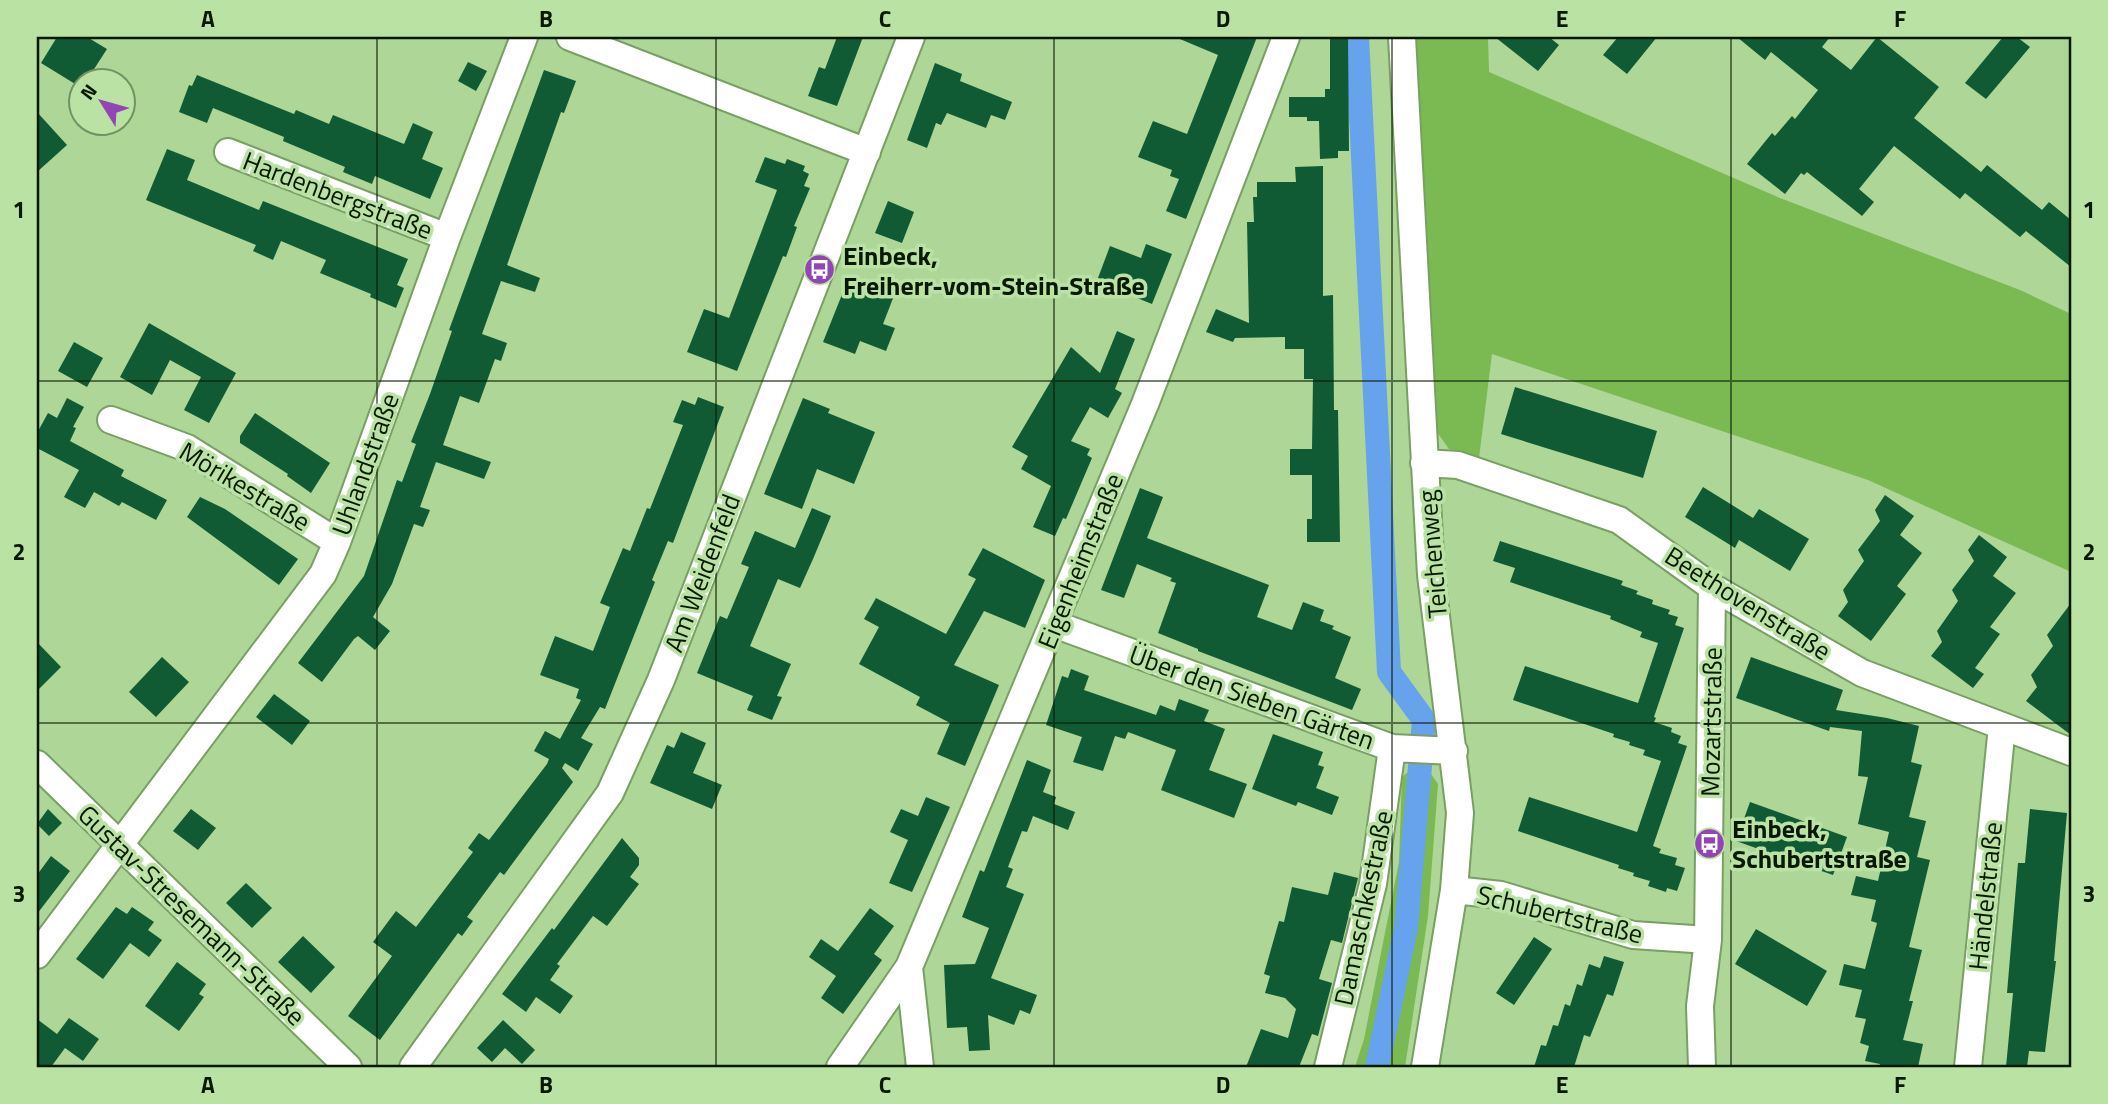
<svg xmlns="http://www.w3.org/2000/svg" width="2108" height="1104" viewBox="0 0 2108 1104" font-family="'Titillium Web',sans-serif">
	<rect width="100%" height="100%" fill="#add697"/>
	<path fill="#7bba53" d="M1415,37h73l1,35 291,126 240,92 51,24v258l-203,-92 -376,-126 -13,104 -30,-9 -12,-17z
		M1407,773l24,1 7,10 -10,132 -23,151h-50l9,-28 35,-177 3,-85z"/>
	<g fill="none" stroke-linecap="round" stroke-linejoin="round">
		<path stroke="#67a2ed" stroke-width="24" d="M1357,37l32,635 35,48 -18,208 -29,139"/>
	</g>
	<path fill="#115b34" d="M57,37h30l20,12 -20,31h-7v7l-39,-24z
		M837,37h26l-26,69 -29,-10 11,-29 6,2z
		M1175,37h82l-71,182 -20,-8 13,-32 -9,-3 2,-6 -34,-13 15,-36 34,13 31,-79z
		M1330,37h18l1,114h-11v7l-18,1 -1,-38h-12v-4h-18v-20h36v-8h5z
		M1495,37h54l10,8 -21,26z
		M1618,37h39l-30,37 -24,-19z
		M1737,37h93l-8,10 29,23 26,-33 62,50 -25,31 67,54 6,-7 55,45 7,-8 22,18v47l-45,-36 -6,6 -55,-44 -5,6 -66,-53 -35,43 15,13 -12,14 -55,-44 -3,3 -3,-2 -16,21 -38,-30 25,-31 3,3 17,-20 3,3 23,-29 -47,-38 -6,8z
		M2003,37h14l13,10 -44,52 -21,-16z
		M468,62l19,9 -11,20 -18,-10z
		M935,63l27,11 -2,7 52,21 -7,18 -14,-5 -5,13 -39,-15 -6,12 -5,-2 -9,25 -20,-8z
		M544,70l32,11 -12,32 -3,-1 -54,153 33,13 -5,14 -34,-11 -19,53 25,9 -6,18 -6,-2 -16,44 -19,-7 -17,49 48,17 -7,17 -48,-17 -16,45 10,3 -7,17 -9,-3 -22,60 -19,33 17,14 -15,19 -17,-14 -4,3 -32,43 -24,-19 66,-87 33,-96 5,2 14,-38 -5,-2 19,-48 22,-63 -3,-1z
		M197,75l97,39 2,-4 33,14 4,-9 71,29 9,-21 20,9 -11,27 21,9 -13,31 -55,-23 -3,8 -29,-12 2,-5 -62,-26 1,-4 -71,-29 -6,15 -28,-11 10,-27 3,1z
		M37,112l30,33 -30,27z
		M167,149l28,11 -8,20 72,30 4,-9 145,58 -11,26 7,3 -8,20 -26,-11 1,-3 -51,-21 6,-13 -45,-19 -8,19 -20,-9 3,-6 -110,-45z
		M765,157l20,7 2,-5 18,7 -2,5 6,3 -5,12 6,2 -16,38 3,1 -11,30 -3,-1 -46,115 -50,-19 17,-43 25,9 48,-128 -22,-8z
		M1323,166v130l10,-1 1,115h4l2,132h-33v-23h5v-44h-22v-26h22l1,-70h-9v-30h-19v-12l-50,1 -2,4 -27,-10 10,-23 33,14 -2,-101h7l-1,-25h4v-15h39l-1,-15z
		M888,201l26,11 -12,31 -27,-10z
		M1146,244l26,10 -20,50 -25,-10 1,-4 -30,-12 12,-32 31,12z
		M877,280l20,8 -14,36 12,4 -9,23 -26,-10 -5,13 -32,-12 20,-50 5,2 3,-7 20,8z
		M149,323l87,50 -27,50 -25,-13 17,-33 -31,-17 -18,35 -32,-18z
		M1117,331l18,8 -20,50 7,4 -14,25 -18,-11 -19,34 19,8 -3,6 5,3 -26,61 -3,-1 -8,18 -22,-9 18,-41 -30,-17 7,-13 -16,-9 59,-100 29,26z
		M74,342l29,16 -16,29 -29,-16z
		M1515,387l142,44 -14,47 -142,-44z
		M698,397l26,10 -51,136 -5,-2 -16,39 3,2 -50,127 -5,-2 -19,31 12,6 -15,27 -13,-8 -3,5 11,14 -69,93 -4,-3 -33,45 6,4 -11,15 -4,-3 -78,107 -32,-24 44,-60 -19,-14 23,-31 20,16 57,-75 -5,-4 11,-15 10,7 58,-76 2,-5 -15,-8 11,-20 15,8 21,-39 -5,-2 3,-9 -39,-14 15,-39 38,15 17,-44 -10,-4 23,-55 7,3 17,-43 3,1 33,-84 -10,-3 9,-22 13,5z
		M67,398l17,9 -11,20 3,1 -6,13 54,29 -3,6 46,24 -11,20 -34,-18 -3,4 -25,-14 -9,16 -21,-11 15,-27 -42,-22v-15l11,-20 9,5z
		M803,398l27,11 -2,4 47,19 -21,52 -37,-15 -15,40 -38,-15z
		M255,413l75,50 -19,30 -24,-17 1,-2 -48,-31v-7z
		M1703,487l50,31 6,-9 50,30 -19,32 -51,-31 -4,8 -50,-31z
		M1140,488l23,9 -16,41 122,47 -12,32 35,13 11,-28 21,8 -4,11 14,5 -2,3 19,8 -16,41 26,11 -9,21 -154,-59v-2l-40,-16 18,-50 -6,-2 2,-3 -35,-14 -13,34 -23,-8z
		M1885,495l29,21 -14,19 22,18 -25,33 9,8 -35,47 -33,-25 10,-14 -5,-12 21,-29 -6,-11 22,-29 -5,-11z
		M200,497l25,12 73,50 -19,26 -92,-68z
		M812,508l19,8 -18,43 -13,29 -22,-9 -28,67 41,18 -14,32 5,1 -10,23 -25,-10 6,-14 -56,-23 23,-57 7,3 22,-52 -8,-3 14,-33 40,17z
		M1979,535l28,22 -14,19 23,17 -26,34 10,7 -25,34 9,6 -11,14 -42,-32 11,-14 -5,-11 21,-30 -6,-11 22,-29 -6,-11z
		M1500,541l123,40 -2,4 17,6 -2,3 17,6 -1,4 18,6 -2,4 10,3 -3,8 9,3 -30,89 2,1 -2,4 18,6 -1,4 10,4 -3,7 9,3 -34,100 8,3 -2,4 18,5 -2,7 10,3 -8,23 -10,-3 -1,4 -18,-6 2,-5 -17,-5 1,-3 -16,-5 1,-3 -101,-34 11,-34 108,35 24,-71 -18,-6 2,-5 -16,-5 1,-3 -17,-5 1,-3 -101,-34 12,-34 113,37 20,-60 -18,-6 2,-5 -32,-13 1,-3 -101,-34 5,-14 -22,-7z
		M983,548l62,32 -20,48 -41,-17 -30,54 45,20 -34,81 -28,-12 13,-31 -34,-18 4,-8 -61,-33 20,-37 -15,-8 12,-21 70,36 30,-55 -8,-4z
		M2071,603v132l-45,-34 11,-14 -6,-12 22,-29 -6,-11z
		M37,642l24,25 -24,24z
		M162,657l27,25 -33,35 -27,-25z
		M1751,657l92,33 -7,20 51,8 32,8 -8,36 11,3 -13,52 17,4 -9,36 13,3 -21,87 13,3 -13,51h4l-10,39 20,4 -5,23h-39l1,-3 -15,-3 4,-15 -9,-3 6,-24 -11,-2 7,-27 -23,-5 5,-21 21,5 12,-46 -6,-2 5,-21 -25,-5 5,-19 22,5 11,-49 -31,-8 10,-47 -10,-1 4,-45 -32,-4 -1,4 -93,-33z
		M1071,669l18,7 -5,14 72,25 4,-10 15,6 4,-12 30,11 -5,11 21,8 -16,41 38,14 -13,34 -73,-28 15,-40 -48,-18 -3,7 -10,-3 -12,35 -30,-9 9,-25 -36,-12 16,-49 6,2z
		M274,694l36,27 -18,24 -36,-28z
		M681,732l25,11 -13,30 29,12 -10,24 -62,-26 17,-38 7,3z
		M1273,734l50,18 -5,13 6,2 -8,21 23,9 -7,18 -34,-13 -2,4 -44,-17z
		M1027,760l24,10 -8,22 13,5 -2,7 21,8 -7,18 -35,-14 -6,16 -5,-1 -14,36 5,2 -7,18 18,7 -33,84 46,17 -7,19 -10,-4 -6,15 -26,-10 2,35 -21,1 -2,-24 -20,1 -3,-63 31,-1 14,-36 -27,-11 18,-47 4,2z
		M926,797l24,10 -38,85 -23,-9 19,-43 -18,-8 11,-23 17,7z
		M1750,802l97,35 -14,38 -97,-34z
		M48,809l14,14 -13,13 -12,-12z
		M191,809l25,19 -18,22 -25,-19z
		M2030,809l37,4 -13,148h2l-11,91 -16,-1 -2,16h-21l7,-74h-6l11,-130h7z
		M622,838l17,20v7l-9,12 9,7 -32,42 -14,-10 -36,48 3,2 -10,14 23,16 -13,18 -24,-17 -10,15 -24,-18 50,-66 2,2z
		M51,856l19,15 -33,43v-39z
		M1334,872l24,6 -16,65 -11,-3 -12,39 13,4 -14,53 -6,-2 -13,33h-53l15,-38 27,9 8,-29 -11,-11 -20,-5 5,-17 -6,-2 15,-53 5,1 8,-35 36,8z
		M246,883l26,25 -20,20 -26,-25z
		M116,907l11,7 5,-7 22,15 -6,8 14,10 -13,17 -19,-14 -27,36 -27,-20z
		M870,908l24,18 -20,28 8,6 -39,54 -22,-16 15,-22 -27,-19 12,-18 17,12z
		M1756,929l71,42 -20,35 -72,-42z
		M303,936l32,31 -24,26 -33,-31z
		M1534,937l18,12 -38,56 -18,-12z
		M1604,956l20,6 -11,34 -6,-2 -17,43 -6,-2 -10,32h-40l7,-22 5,1 7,-21 5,1 7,-22 5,2 7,-22 5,2 7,-22 11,4z
		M177,962l29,22 -7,10 5,3 -25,34 -34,-25z
		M69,1018l30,21 -16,22 -18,-13 -14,19h-14v-48l20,15z
		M503,1020l32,30 -13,14 -17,-16 -13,14 -15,-14z"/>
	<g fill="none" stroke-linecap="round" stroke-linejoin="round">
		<defs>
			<path id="minor" d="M570,37l297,115
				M1402,37l29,538 29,238 -6,77 -29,177
				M228,152l219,85
				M111,420l76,28 150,94
				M1424,463l34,2 161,55 93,67 150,86 209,79
				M1054,624l338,124 62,3
				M37,764l311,303
				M1454,890l47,5 132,40 75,5
				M37,955l286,-381 14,-32 110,-305 77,-200
				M909,967l11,100
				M413,1067l197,-274 51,-113 250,-643
				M840,1067l69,-100 236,-563 141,-367
				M1328,1067l45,-183 19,-136
				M1702,1067l-2,-61 8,-66 4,-353
				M1968,1067l34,-341"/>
		</defs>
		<use href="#minor" stroke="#799f63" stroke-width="30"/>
		<use href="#minor" stroke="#fff" stroke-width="26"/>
	</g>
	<path fill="none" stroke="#091802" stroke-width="2" stroke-opacity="0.55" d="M377,37v1030M716,37v1030M1054,37v1030M1392,37v1030M1731,37v1030M37,381h2034M37,723h2034"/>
	<defs>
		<symbol id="bus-disc" viewBox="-11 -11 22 22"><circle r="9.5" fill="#9445b5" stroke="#bae3a3"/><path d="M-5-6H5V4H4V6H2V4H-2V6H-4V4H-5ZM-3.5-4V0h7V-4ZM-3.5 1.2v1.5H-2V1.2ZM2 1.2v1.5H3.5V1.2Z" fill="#fff"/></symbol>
	</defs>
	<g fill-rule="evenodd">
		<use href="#bus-disc" x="802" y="252" width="35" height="35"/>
		<use href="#bus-disc" x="1692" y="826" width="35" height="35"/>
	</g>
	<g text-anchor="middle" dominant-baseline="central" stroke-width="7" stroke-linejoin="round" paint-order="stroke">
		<g font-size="26" fill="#091802" stroke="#bae3a3">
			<text transform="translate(338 195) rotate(21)">Hardenbergstraße</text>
			<text transform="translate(365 464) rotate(-70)">Uhlandstraße</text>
			<text transform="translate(245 486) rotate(31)">Mörikestraße</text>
			<text transform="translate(1432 554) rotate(-95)">Teichenweg</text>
			<text transform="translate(1080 561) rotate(-68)">Eigenheimstraße</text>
			<text transform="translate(702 573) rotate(-69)">Am Weidenfeld</text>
			<text transform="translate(1748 603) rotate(32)">Beethovenstraße</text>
			<text transform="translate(1252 697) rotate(20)">Über den Sieben Gärten</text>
			<text transform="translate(1711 722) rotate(-89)">Mozartstraße</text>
			<text transform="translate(1985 896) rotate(-84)">Händelstraße</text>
			<text transform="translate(1363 908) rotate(-78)">Damaschkestraße</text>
			<text transform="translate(1560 914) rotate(14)">Schubertstraße</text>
			<text transform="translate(192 915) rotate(44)">Gustav-Stresemann-Straße</text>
		</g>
		<g font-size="26" font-weight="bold" fill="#091802" stroke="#bae3a3" text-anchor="start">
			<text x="843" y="255">Einbeck,<tspan x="843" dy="30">Freiherr-vom-Stein-Straße</tspan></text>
			<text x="1732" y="828">Einbeck,<tspan x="1732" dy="30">Schubertstraße</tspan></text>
		</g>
	</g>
	<rect width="2108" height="1104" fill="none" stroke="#bae3a3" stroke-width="77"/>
	<g transform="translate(102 102) rotate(307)"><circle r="33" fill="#bae3a3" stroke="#739263" stroke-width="2"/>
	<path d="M0-5L12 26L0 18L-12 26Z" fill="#9445b5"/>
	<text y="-10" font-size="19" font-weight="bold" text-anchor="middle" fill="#091802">N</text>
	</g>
	<rect x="38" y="38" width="2032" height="1028" fill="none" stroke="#091802" stroke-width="2.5"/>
	<g font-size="23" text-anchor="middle" font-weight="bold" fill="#091802">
		<text x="208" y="27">A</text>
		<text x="546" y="27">B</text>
		<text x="885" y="27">C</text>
		<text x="1223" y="27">D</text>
		<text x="1562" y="27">E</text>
		<text x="1900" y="27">F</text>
		<text x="19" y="218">1</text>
		<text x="2089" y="218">1</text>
		<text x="19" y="560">2</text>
		<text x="2089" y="560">2</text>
		<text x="19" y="902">3</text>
		<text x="2089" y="902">3</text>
		<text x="208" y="1093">A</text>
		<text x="546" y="1093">B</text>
		<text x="885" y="1093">C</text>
		<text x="1223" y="1093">D</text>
		<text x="1562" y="1093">E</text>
		<text x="1900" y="1093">F</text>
	</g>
</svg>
